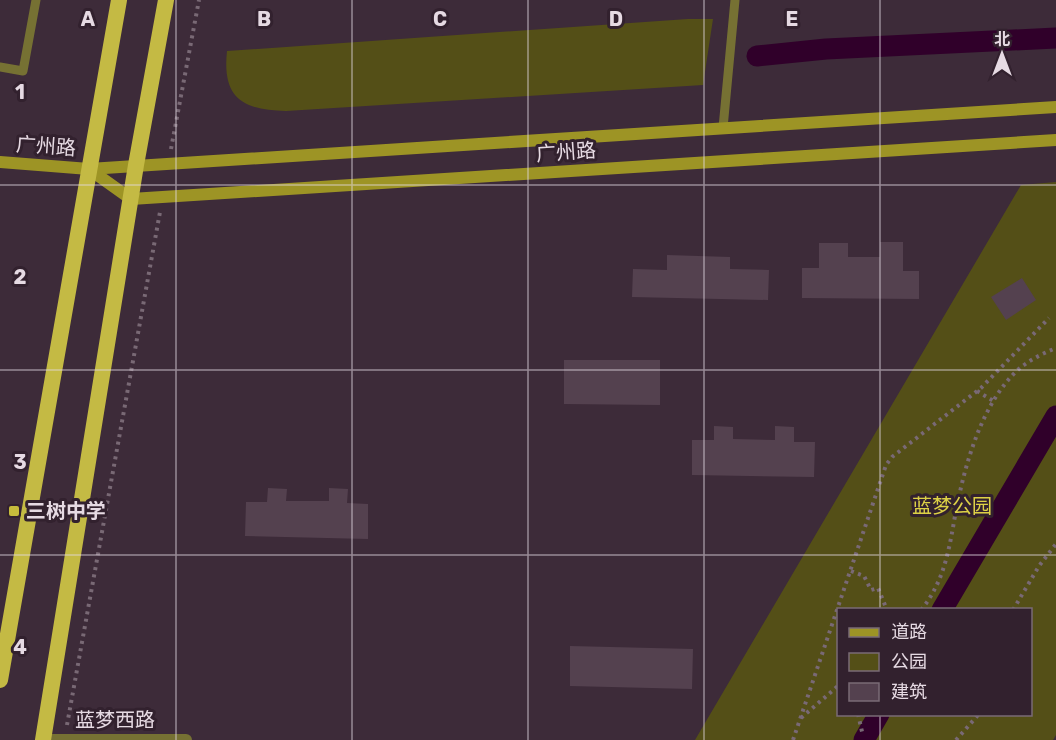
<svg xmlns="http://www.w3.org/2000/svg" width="1056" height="740" viewBox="0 0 1056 740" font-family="Rubik,'Noto Sans SC',sans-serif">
	<rect width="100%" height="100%" fill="#3d2b39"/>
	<path fill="#544f17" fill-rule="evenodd" d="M688,19h25l-10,66 -417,26c-44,-1 -64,-13 -59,-60z
		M1056,182v553l-3,5h-358l326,-555zM838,610h192v104h-192z"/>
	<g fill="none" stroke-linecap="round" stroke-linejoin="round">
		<path stroke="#30002a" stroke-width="21" d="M757,56l69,-7 230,-11
			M942,610l114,-194
			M864,740l15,-26"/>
	</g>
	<path fill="#54414f" d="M880,242h23v29h16v28l-117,-1v-30h17v-25h29v14h32z
		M667,255l63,2v12l39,1 -1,30 -136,-3 1,-28 34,1z
		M1022,278l14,22 -30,20 -15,-23z
		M564,360h96v45l-96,-1z
		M714,426l19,1v12l42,1v-14l19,1v15h21l-1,35 -122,-2v-35h22z
		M268,488l19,1 -1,12h43v-13l19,1 -1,14 21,1v35l-123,-3 1,-34h21z
		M570,646l123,3 -1,40 -122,-3z"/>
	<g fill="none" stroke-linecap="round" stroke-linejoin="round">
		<path stroke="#796975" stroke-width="4" stroke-dasharray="3 4.5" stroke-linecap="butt" d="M171,149l28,-149
			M977,391l18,11
			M851,571l13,5 7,14 7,-2 9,22
			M921,610c23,-28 28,-60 34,-94 9,-48 26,-114 65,-148 11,-9 24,-15 36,-20
			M1013,610l26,-44 17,-22
			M858,714l5,22
			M801,718l37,-32
			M67,725l93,-513
			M793,740l93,-275 6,-8 89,-69 68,-70
			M956,740l23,-26"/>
		<path stroke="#767133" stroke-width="9" d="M0,67l23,4 13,-71
			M723,128l12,-128"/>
		<path stroke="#767133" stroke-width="12" d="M43,740h143"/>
		<path stroke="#9d9425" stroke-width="12" d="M0,162l89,7 967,-62
			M89,169l42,30 925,-59"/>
		<path stroke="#c4ba44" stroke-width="16" d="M0,680l119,-680
			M43,740l93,-575 30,-165"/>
	</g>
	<path fill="none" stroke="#e6dae3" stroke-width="1.5" stroke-opacity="0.55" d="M176,0v740M352,0v740M528,0v740M704,0v740M880,0v610M0,185h1056M0,370h1056M0,555h1056M880,714v26"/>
	<rect fill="#c6bc3c" stroke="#32212e" stroke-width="2" x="8" y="505" width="12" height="12" rx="3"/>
	<g text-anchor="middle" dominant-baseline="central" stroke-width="6" stroke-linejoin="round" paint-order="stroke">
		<g font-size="20" fill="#e6dae3" stroke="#32212e">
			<text transform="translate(46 146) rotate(4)">广州路</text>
			<text transform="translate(566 152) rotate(-4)">广州路</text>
			<text x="115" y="720">蓝梦西路</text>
		</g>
		<g font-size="20" fill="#ddd146" stroke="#32212e">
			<text x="952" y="506">蓝梦公园</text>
		</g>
		<g font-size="20" font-weight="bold" fill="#e6dae3" stroke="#32212e" text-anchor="start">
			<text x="26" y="511">三树中学</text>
		</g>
	</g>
	<g font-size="20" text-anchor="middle" font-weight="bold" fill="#e6dae3" stroke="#32212e" stroke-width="6" stroke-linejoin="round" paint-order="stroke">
		<text x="88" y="26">A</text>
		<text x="264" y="26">B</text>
		<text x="440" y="26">C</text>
		<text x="616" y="26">D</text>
		<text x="792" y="26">E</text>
		<text x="20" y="99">1</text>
		<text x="20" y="284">2</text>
		<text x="20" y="469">3</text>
		<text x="20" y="654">4</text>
	</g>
	<rect x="837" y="608" width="195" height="108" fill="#32212e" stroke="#7a6b76" stroke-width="1.5"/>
	<rect x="849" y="628" width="30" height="9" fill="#9d9425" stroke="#7a6b76" stroke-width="1.5"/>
	<text x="891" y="638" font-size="18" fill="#e6dae3">道路</text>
	<rect x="849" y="653" width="30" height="18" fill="#544f17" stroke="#7a6b76" stroke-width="1.5"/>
	<text x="891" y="668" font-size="18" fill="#e6dae3">公园</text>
	<rect x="849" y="683" width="30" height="18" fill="#54414f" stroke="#7a6b76" stroke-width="1.5"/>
	<text x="891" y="698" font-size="18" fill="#e6dae3">建筑</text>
	<g transform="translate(1002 54)" stroke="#32212e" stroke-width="4.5" paint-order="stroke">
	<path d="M0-4.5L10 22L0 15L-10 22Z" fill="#e6dae3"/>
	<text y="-9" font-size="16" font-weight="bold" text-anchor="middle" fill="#e6dae3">北</text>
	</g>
</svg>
